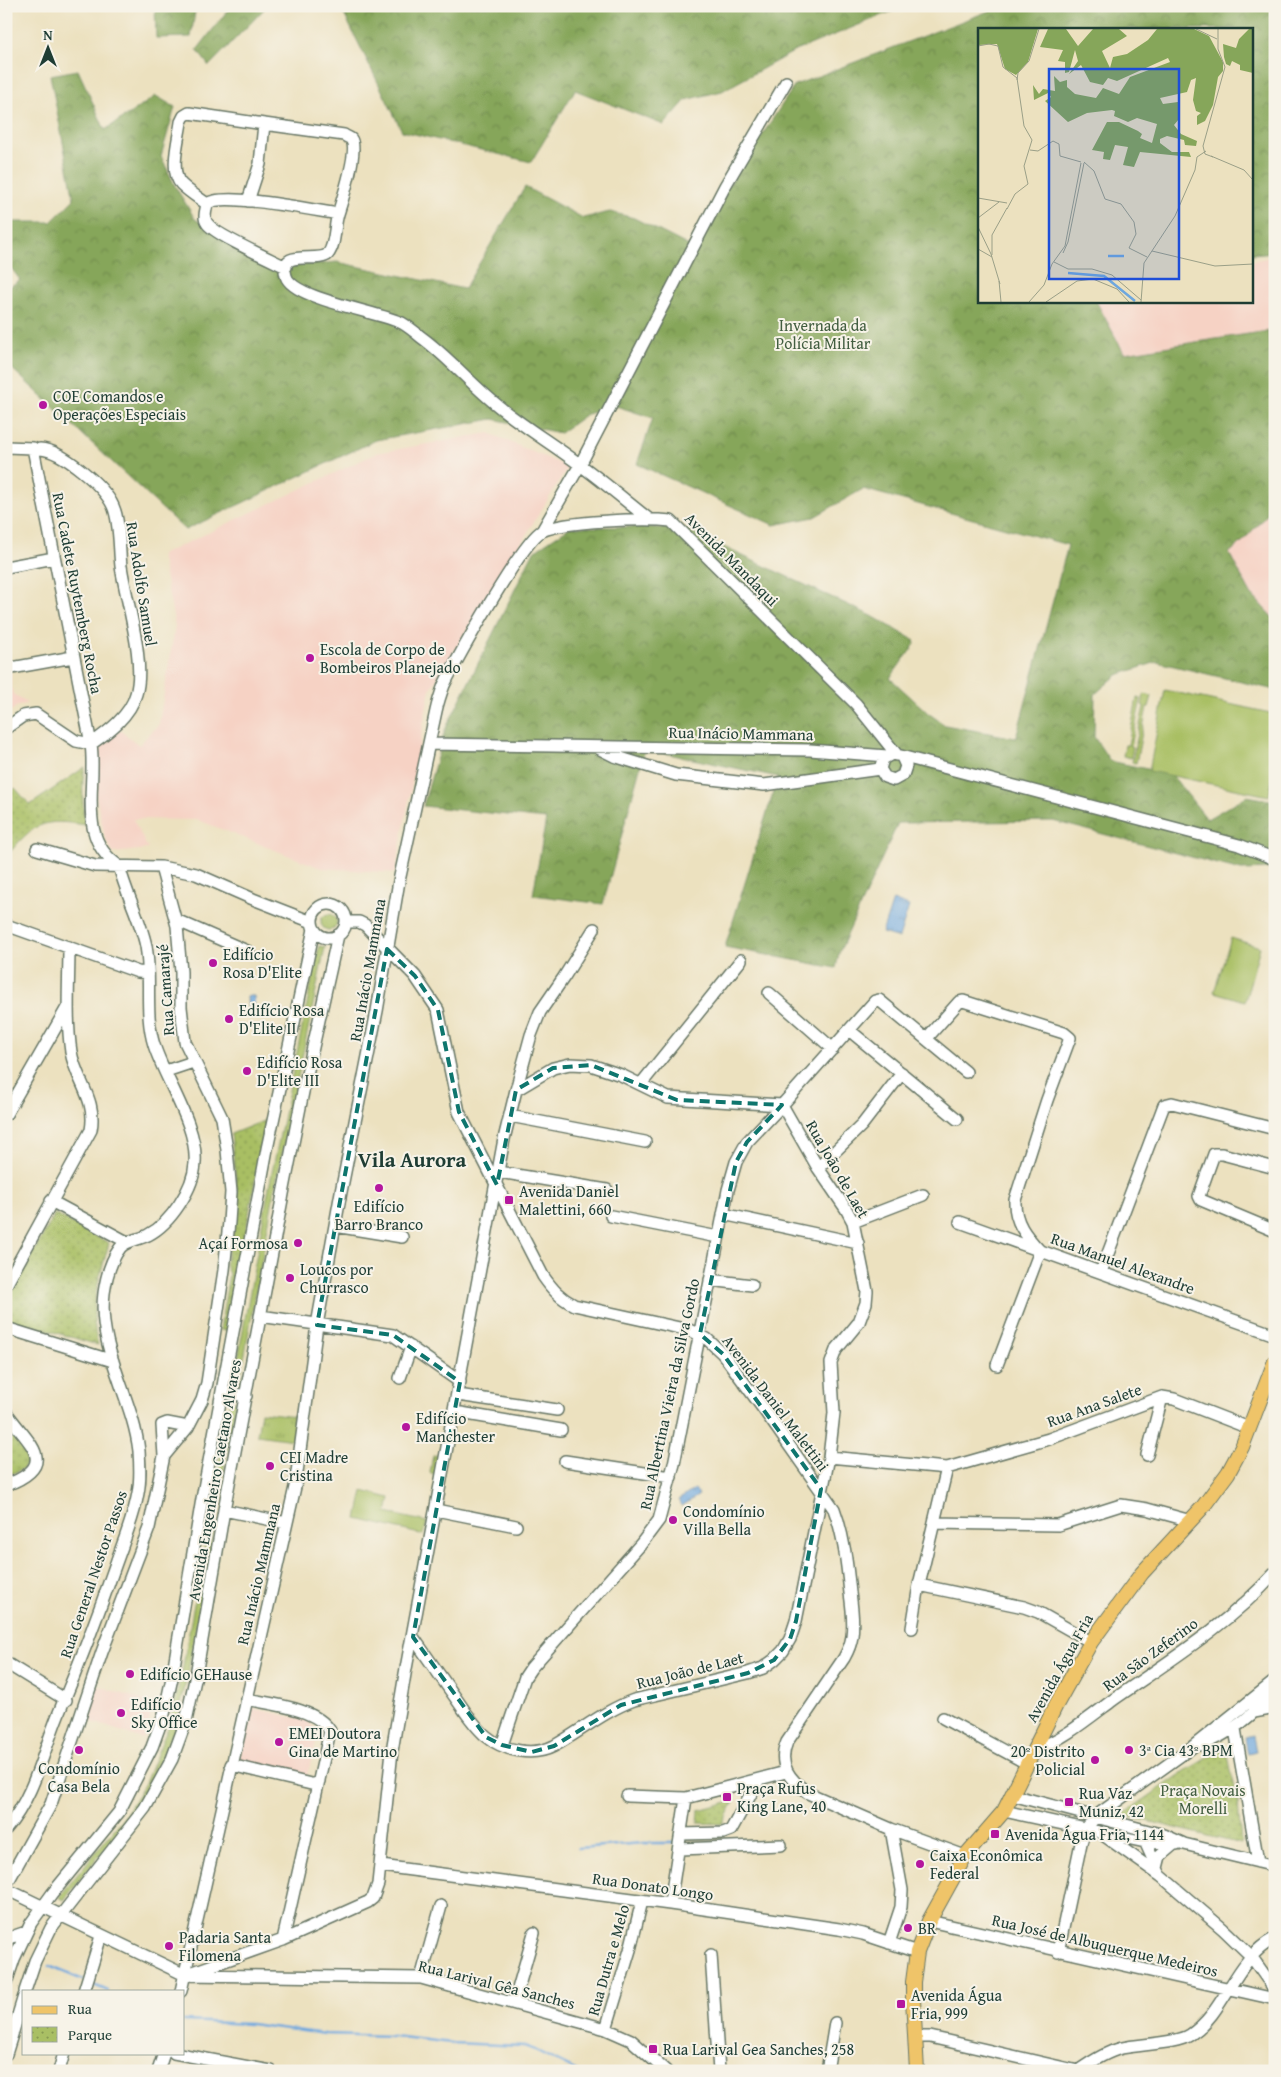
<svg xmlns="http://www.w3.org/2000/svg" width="1281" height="2077" viewBox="0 0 1281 2077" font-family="'Gentium Book Plus',serif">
	<defs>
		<pattern id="grass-tufts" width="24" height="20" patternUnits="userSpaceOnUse" patternTransform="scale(1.25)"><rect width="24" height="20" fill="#a9bf64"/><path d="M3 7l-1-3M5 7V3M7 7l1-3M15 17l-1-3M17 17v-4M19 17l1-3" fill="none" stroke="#899c53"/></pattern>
		<pattern id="forest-crowns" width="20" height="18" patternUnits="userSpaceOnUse" patternTransform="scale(1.25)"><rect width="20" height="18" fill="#86a65a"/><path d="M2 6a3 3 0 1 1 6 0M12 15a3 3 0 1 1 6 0" fill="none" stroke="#6d884b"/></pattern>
		<pattern id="park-dots" width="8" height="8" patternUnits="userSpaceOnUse" patternTransform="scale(1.25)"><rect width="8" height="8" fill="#a9bf64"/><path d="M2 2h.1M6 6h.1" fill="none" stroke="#899c53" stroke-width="1.8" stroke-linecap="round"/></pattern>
		<pattern id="water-ripples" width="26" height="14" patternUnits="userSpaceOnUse" patternTransform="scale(1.25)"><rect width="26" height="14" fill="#6ea7de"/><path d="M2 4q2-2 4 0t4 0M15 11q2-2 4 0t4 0" fill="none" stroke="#5a89b5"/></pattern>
	</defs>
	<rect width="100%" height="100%" fill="#f7f3e8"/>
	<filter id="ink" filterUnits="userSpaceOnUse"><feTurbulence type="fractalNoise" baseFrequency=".02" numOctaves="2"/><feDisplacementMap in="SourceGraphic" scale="10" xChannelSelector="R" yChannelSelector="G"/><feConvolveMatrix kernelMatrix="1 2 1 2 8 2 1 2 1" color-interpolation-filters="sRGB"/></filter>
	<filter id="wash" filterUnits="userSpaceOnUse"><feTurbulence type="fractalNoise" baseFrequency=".0096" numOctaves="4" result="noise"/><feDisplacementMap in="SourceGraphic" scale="20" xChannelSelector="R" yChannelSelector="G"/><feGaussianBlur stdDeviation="1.12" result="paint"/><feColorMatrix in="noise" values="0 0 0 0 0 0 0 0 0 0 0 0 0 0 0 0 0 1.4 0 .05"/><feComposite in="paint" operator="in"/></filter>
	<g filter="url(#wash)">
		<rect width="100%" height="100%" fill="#ece1bf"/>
		<path fill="#f6d2c4" d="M1275,256v372l-68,-99 -106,-142 -38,-86h189v-40z
			M489,433l79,34 -138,223 -35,183 -74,-5 -123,-48 -65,-1 15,30 -35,4 -8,-15 -9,-42 3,-53 21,-13 19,15 20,-21 16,-98 -14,-71 216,-102z
			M6,672l5,2v11l2,9 14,9 -11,4 -10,8z
			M98,1686l57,18 -12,35 -56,-19z
			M251,1708l55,12 11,10 1,4 -11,42 -68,-16z"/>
		<path fill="url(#grass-tufts)" stroke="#647e4c" d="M261,1412l35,4 -3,24 -36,-5z"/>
		<path fill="url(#forest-crowns)" stroke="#527247" d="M155,6h41l-5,31 -35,1z
			M231,6h36l-58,60 -12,-16z
			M340,6h565l-110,45 -73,40 -36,9 -22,25 -89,-35 -44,72 -129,-31z
			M1002,6h273v246l-23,2v-225h-272v272h116l28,52 144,-22 7,76v99l-34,37 -12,10 22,41 24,26v70l-118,-28 -40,13 -22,19 -1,43 16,24 61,13 36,45 40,-23 28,5v68l-34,1 -188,-49 -155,2 -59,130 -3,15 -111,-21 53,-170 -133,-28 -42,155 -70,-9 13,-76 -123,-13 22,-76 89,-179 36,-24h75l42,3 185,86 42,24 1,4 -25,34 38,35 17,12 71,13 52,-193 -205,-56 -49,28 -40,8 -137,-61 16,-46 -40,-13 -28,10 -25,18 -67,-14 -117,21 -191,90 -179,-167v-74l14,-9 -14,-19v-39h45l23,-23 -24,-124 28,-5 27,60 51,-34 19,11 -14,49 14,30 20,33 54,33 33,15 55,-5 127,27 61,-102 58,31 27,-6 24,6 55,28 106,-161z"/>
		<path fill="url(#park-dots)" stroke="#647e4c" d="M85,767c-4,20 -2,37 0,58 -43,-7 -51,-2 -79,32v-63l9,-6 15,17z
			M266,1120l-38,210h-8l9,-56 -4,-9 11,-43 2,-23 -7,-65z
			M55,1214l54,29c-10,39 -21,61 -11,102l-92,-27v-17z
			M6,1427l19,22 3,9 -4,10 -18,9z
			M1226,1747l12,55 3,42 -119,-29 63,-44z
			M735,1800l-13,24 -24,-1 1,-13z"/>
		<path fill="#a9bf64" stroke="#647e4c" d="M1165,690l110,24v52l-6,30 -120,-25z
			M1144,694l8,2 -3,11h-2l-11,56 -4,-1 12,-56 -2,-1z
			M1137,698l4,1 -10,47 2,1 -2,11 -8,-2 2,-11h3z
			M321 922a8 8 0 1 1 16 0a8 8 0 1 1-16 0Z
			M1231,938l29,9 -15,54 -31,-9z
			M319,946l6,1 -51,246 -35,193 -6,-1 35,-193z
			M230,1401l6,1 -48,271 -12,53 -27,60 -20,32 -65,82 -5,-3 66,-81 20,-33 24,-58 13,-53z
			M433,1455l6,1 -4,18 -5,-1z
			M363,1491l27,7 -3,15 40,9 -3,13 -67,-16z"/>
		<path fill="url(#water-ripples)" stroke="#467289" d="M893,900l16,6 -10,32 -17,-5z
			M247,996h7l1,17h-7z
			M695,1489l4,6 -17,11 -4,-6z
			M1253,1736l3,16 -8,2 -3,-16z"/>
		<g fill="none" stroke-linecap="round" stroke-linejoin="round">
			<path stroke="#6ea7de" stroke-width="2.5" d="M578,1848l65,-5h33
				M49,1966l34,14
				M94,1985l14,6
				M184,2021l66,3 75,10 68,2 59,7 72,3 11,4 42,21"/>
		</g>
	</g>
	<g filter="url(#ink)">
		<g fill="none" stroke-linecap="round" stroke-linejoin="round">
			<defs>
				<path id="minor" d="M248,201l12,-37 4,-40 80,11c1,1 6,3 7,4 8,10 -9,62 -13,75
					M207,204c-8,-6 -18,-12 -26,-20 -12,-12 -2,-46 0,-62l3,-6 5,-3 75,11
					M286,267c-14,-7 -73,-33 -79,-44 -4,-5 -1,-13 0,-19 14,-13 110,7 131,10 -4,12 -2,30 -10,40 -10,10 -50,-7 -42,22 6,23 94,36 116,47 7,4 13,9 19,14 29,21 52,50 81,72 25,20 52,36 77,55 25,18 48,38 71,56
					M6,447l27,1 58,296c6,42 -15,94 28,122
					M40,449c22,1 64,37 73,57 7,15 6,43 8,60 5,35 25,96 15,128 -6,22 -28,38 -45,50
					M542,531l38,-66 145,-279 61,-104
					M6,567l48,-9
					M6,669l67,-12
					M6,728l17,-12 13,-2 40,27 15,3
					M429,744l381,6 77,6
					M598,748l16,8 62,19 88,10 116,-16
					M902,757l4,9 -3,9 -9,5 -9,-3 -5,-8 3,-10 9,-5 5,1 342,90 36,14
					M37,849l58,17 66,1 35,7 57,25 59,23
					M161,867l16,59 4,46v35l4,35 37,76 5,32 4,42 -2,30 -5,48 -17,113 -5,17 -14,27 -24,29
					M312 921a17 17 0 1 1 34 0a17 17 0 1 1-34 0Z
					M176,920l73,32
					M346,922h13l6,3 50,51 23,34 21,102 84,164c9,13 17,22 31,29l115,25 18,9 16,15 39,53 72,102c10,27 13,55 16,84 2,14 4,29 2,43 -1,8 -4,15 -8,22l-57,84c-10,23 3,38 21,51l83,36 74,27
					M6,925l132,47 10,1
					M769,993l64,56
					M849,1030l108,89
					M926,1039l33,-37 4,-1 101,32 6,5 -23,62 -32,100c-1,22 11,36 25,51l-43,114
					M166,1071l27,-9
					M641,1084l100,-124
					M516,1090l15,-55 9,-23 24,-35 30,-48
					M6,1114l62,-108
					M510,1116l135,26
					M818,1168l44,-43 40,-52
					M1275,1168l-53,-14h-8l-15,42 2,4 74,31
					M499,1172l108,18
					M51,1201l76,41
					M723,1214l135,29
					M611,1216l107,21
					M853,1222l70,-27
					M960,1222l315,113
					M335,1226l67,11
					M1101,1272l63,-167 8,-2 103,26
					M710,1280l42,5
					M6,1285l85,-155c6,-31 -15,-49 -20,-78 -5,-34 -2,-70 -2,-105
					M260,1316l133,19 67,47
					M6,1328l107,33
					M400,1378l11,-31
					M223,1392l23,4
					M458,1395l99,15
					M6,1412c21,31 56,52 0,73
					M455,1412l106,18
					M1147,1455l15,-58
					M829,1457l118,11 102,-29 113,-42 12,2 75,29
					M565,1461l106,16
					M224,1510l62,13
					M436,1510l80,16
					M934,1523l124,2 63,-20 26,4 44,12
					M919,1585l105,22 14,5 53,30
					M912,1628l7,-43 28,-117
					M413,1637c14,20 28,40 42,60 9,13 18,28 31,39 18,15 47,21 68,10 27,-15 50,-35 80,-46l114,-27 15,-5 11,-8 9,-9 7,-12 6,-18 33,-164 5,-44 -3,-50 5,-13 23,-28 7,-19 1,-12 -14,-69 -7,-13 -28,-41 -36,-63
					M6,1663l60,37
					M246,1699c24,5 71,9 84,32l-47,209
					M1254,1712l21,-4
					M943,1718l85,46
					M1235,1729l23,133
					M502,1745l23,-68 6,-9 110,-124 18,-24 15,-56 54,-274 8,-28 11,-20 35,-37 93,-104 4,-1 87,72
					M1200,1745c32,-12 56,-30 75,-58
					M1036,1748c22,-4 58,-34 77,-48 56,-39 116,-76 162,-127
					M231,1765l80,19h6l2,-3
					M1012,1795l152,40 20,9 91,22
					M627,1796l59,2 100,-26
					M1004,1811l141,31 32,2
					M6,1829c28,-33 36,-74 52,-114 21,-50 40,-100 58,-152 8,-23 18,-46 22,-70 3,-14 2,-28 1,-42 -6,-53 -42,-103 -35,-158 2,-14 7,-33 16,-45 6,-8 19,-8 28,-13 22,-11 46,-47 47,-72 3,-37 -30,-83 -41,-118 -10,-32 -2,-66 -8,-99 -6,-28 -20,-52 -27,-80
					M1099,1832l62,44 62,53 28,27 24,34
					M682,1834l41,-1 8,-3 27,-49
					M1143,1837l17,38
					M680,1849l101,-4
					M381,1866l289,38 169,25 24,5 54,18
					M1157,1868l3,-12 14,-12
					M6,1885l45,-81 51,-152 47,-124 15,-72 -2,-31 5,-2 21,4
					M6,1889l179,86 236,3 185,51 25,11 35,31
					M670,1904l16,-106
					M929,1921l346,78
					M6,1939l20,-7
					M889,1943l12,-36 1,-17 -11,-61
					M1058,1952l23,-109 4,-13 11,-14 95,-68 84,-67
					M711,1955l8,116
					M185,1975l98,-35 85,-38 5,-4 5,-14 14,-133 13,-77 99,-535 12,-49 37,-22 17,-4 21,1 30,10 47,23 114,7
					M421,1978l20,-72
					M6,1983l8,-24 17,-36 21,-29 67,-82 33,-65 12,-33 8,-36 30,-179 65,-350 47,-220
					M25,1991l10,-30 16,-33 94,-120 27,-49 14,-38 10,-46 28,-165 59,-316 20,-102 35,-157
					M84,1991l17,-55
					M181,1991l114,-504 22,-162 24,-133 36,-181 22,-130 37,-170c2,-9 5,-18 8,-26 12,-24 79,-145 98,-154 23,-10 103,-13 129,-10l185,183 41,51
					M514,2003l20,-70
					M606,2029l24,-79 12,-49
					M915,2037h15l148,34
					M174,2053l97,18
					M6,2054l18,-58
					M59,2071l5,-18
					M158,2071l6,-18
					M827,2071l8,-48
					M1078,2071c14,-10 28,-19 44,-23 17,-4 55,-4 68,-13 37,-24 43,-75 85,-97"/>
				<path id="major" d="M917,2071l-4,-72v-17l4,-30 12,-31 36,-65 39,-45 52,-106 35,-63 51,-69 60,-65 26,-35 14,-26 33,-86"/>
			</defs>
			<use href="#minor" stroke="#677665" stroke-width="14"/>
			<use href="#major" stroke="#677665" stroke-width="16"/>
			<use href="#minor" stroke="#fff" stroke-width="11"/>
			<use href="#major" stroke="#efc469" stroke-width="14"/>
		</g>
	</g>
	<path fill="none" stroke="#0f766e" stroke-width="4" stroke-dasharray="10 6" stroke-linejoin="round" d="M387,949l28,27 23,34 21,102 38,73 19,-95 37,-22 38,-3 86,35 105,5 -35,37 -11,20 -36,172 23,20 98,135 -25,132 -6,18 -16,21 -26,13 -127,32 -67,41 -22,6 -30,-7 -16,-8 -73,-100 47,-255 -67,-47 -76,-10z"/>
	<g fill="#b5179e" stroke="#f7f3e8" stroke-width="2">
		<circle cx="43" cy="405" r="5"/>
		<circle cx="310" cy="658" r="5"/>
		<circle cx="213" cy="963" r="5"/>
		<circle cx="229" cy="1019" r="5"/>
		<circle cx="247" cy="1071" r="5"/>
		<circle cx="379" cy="1188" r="5"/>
		<rect x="504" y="1195" width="10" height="10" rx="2.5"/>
		<circle cx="298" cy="1243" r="5"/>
		<circle cx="290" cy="1278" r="5"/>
		<circle cx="406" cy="1427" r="5"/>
		<circle cx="270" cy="1466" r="5"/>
		<circle cx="673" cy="1520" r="5"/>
		<circle cx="130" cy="1674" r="5"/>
		<circle cx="121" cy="1713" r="5"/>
		<circle cx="279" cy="1742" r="5"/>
		<circle cx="79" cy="1750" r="5"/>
		<circle cx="1129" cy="1750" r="5"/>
		<circle cx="1095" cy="1760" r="5"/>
		<rect x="722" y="1792" width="10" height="10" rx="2.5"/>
		<rect x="1064" y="1797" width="10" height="10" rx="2.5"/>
		<rect x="990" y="1829" width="10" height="10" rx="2.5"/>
		<circle cx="920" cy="1864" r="5"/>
		<circle cx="908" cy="1928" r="5"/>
		<circle cx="169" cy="1946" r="5"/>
		<rect x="896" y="1999" width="10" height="10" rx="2.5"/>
		<rect x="648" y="2044" width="10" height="10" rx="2.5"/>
	</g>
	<g text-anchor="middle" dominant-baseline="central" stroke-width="4" stroke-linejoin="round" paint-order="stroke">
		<g font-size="16" fill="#425e40" stroke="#f7f3e8">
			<text x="823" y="325">Invernada da<tspan x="823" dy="18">Polícia Militar</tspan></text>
			<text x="1203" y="1790">Praça Novais<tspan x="1203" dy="18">Morelli</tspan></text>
		</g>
		<g font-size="16" fill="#1f3d34" stroke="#f7f3e8" text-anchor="start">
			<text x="53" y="396">COE Comandos e<tspan x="53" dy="18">Operações Especiais</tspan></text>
			<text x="320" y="649">Escola de Corpo de<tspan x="320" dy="18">Bombeiros Planejado</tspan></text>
			<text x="223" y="954">Edifício<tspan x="223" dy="18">Rosa D'Elite</tspan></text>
			<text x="239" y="1010">Edifício Rosa<tspan x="239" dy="18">D'Elite II</tspan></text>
			<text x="257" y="1062">Edifício Rosa<tspan x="257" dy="18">D'Elite III</tspan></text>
			<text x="519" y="1191">Avenida Daniel<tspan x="519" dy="18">Malettini, 660</tspan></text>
			<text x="379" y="1206" text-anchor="middle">Edifício<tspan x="379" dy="18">Barro Branco</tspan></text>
			<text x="288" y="1243" text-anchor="end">Açaí Formosa</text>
			<text x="300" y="1269">Loucos por<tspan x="300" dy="18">Churrasco</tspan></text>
			<text x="416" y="1418">Edifício<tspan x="416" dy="18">Manchester</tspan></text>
			<text x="280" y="1457">CEI Madre<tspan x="280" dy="18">Cristina</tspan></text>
			<text x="683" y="1511">Condomínio<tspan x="683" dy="18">Villa Bella</tspan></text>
			<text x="140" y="1674">Edifício GEHause</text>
			<text x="131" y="1704">Edifício<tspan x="131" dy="18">Sky Office</tspan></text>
			<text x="289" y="1733">EMEI Doutora<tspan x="289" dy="18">Gina de Martino</tspan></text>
			<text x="1139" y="1750">3ª Cia 43º BPM</text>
			<text x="1085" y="1751" text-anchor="end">20º Distrito<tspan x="1085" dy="18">Policial</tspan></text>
			<text x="79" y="1768" text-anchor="middle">Condomínio<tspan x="79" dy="18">Casa Bela</tspan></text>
			<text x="737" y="1788">Praça Rufus<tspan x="737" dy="18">King Lane, 40</tspan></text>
			<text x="1079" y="1793">Rua Vaz<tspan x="1079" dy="18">Muniz, 42</tspan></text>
			<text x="1005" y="1834">Avenida Água Fria, 1144</text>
			<text x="930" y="1855">Caixa Econômica<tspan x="930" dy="18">Federal</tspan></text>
			<text x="918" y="1928">BR</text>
			<text x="179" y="1937">Padaria Santa<tspan x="179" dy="18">Filomena</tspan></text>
			<text x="911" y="1995">Avenida Água<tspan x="911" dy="18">Fria, 999</tspan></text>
			<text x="663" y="2049">Rua Larival Gea Sanches, 258</text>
		</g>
		<g font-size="16" fill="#1f3d34" stroke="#f7f3e8">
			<text transform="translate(732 559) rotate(45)">Avenida Mandaqui</text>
			<text transform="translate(142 584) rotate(81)">Rua Adolfo Samuel</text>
			<text transform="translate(78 593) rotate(79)">Rua Cadete Ruytemberg Rocha</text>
			<text transform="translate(741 733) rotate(1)">Rua Inácio Mammana</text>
			<text transform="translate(367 970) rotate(-80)">Rua Inácio Mammana</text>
			<text transform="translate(165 990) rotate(-94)">Rua Camarajé</text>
			<text transform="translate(838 1169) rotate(60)">Rua João de Laet</text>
			<text transform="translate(1123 1263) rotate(20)">Rua Manuel Alexandre</text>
			<text transform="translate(669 1394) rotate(-78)">Rua Albertina Vieira da Silva Gordo</text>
			<text transform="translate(776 1403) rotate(53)">Avenida Daniel Malettini</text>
			<text transform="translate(1094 1405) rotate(-20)">Rua Ana Salete</text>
			<text transform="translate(214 1480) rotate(-80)">Avenida Engenheiro Caetano Alvares</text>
			<text transform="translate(93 1574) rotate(-71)">Rua General Nestor Passos</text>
			<text transform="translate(258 1574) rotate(-77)">Rua Inácio Mammana</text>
			<text transform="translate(1150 1654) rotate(-36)">Rua São Zeferino</text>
			<text transform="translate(1059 1668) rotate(-61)">Avenida Água Fria</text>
			<text transform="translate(690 1670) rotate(-14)">Rua João de Laet</text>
			<text transform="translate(653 1886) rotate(8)">Rua Donato Longo</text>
			<text transform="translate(1105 1945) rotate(13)">Rua José de Albuquerque Medeiros</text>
			<text transform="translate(608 1960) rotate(-74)">Rua Dutra e Melo</text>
			<text transform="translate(497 1984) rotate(14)">Rua Larival Gêa Sanches</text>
		</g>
		<g font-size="21" font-weight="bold" fill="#1f3d34" stroke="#f7f3e8">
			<text x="412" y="1159">Vila Aurora</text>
		</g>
	</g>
	<g transform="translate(978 28)">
		<rect width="275" height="275" fill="#ece1bf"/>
		<path d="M0,1h60l-10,33 -12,13 -11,-6 -8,-25 -19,1zM70,1h18l12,17 15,-17h26l8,7 -25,15 8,17 3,-11 14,-3 21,-14 9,-11h37l15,7 14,26v9l-5,6 -5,28 -8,16 -8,4v-9l4,-3 -5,-2 -3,-11 3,-22 -5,2 -4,12 -27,6 3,6 15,-2 1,17 -5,6 7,9 16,7 -1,5 -11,-1 -1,-5 -17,-4 -7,3v4l12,9h17l2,5 -51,-5 -6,15 -11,-2 5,-18 -13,-2 -5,15 -7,-1 1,-7 -12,-2 15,-28h12l19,9 4,3 -2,4 12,5 5,-19 -20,-6 -9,4 -14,-6 1,-5 -3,-1 -25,3 -19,9 -23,-21 6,-4 -3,-4 -14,7 -1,-15 6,9 4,-5 12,2 -1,-15 6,6 7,-2v7l8,7 21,4 7,-10 16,6 11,-17 40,-15 -2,-4 -51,23 -9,-3 -5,7 -13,-3 -9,-17 -12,9 9,-13 -3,-11 -6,22 -4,1v-11l-7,-1 5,-11 -23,-3zM271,1h4v44l-13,-3v-5l-8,-4 -2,5 -4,-2 -2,-7 -1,-13 13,4 3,-9z" fill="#86a65a"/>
		<path fill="none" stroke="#6ea7de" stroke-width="2.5" d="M130,228h16M90,245l36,3 31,25"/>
		<path fill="none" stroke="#9a9f87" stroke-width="1" d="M218,1l21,10M0,18l11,-2 9,2 5,21 14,11M39,52l1,-7 11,-12 10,-32M52,122l8,1 15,-10 6,3 1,12 21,6M233,128l33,14 9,10M235,129l-8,-3 -2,-8 22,-79 -7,-18v-20M106,134l10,9 11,28 16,5 13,18 2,12 -7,14 18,9M0,170l29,5M29,181l8,-15 13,-10 -4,-18 8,-26 -8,-14 -7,-48M0,190l21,-16M0,199l13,27 9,30M0,221l14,8M174,223l63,15 38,-2M85,225l5,-11 16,-79M14,227v-20l15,-27M76,234l14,7h24l20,6 29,25M21,253l2,21M51,274l15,-17 8,-21 13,-18 16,-83M68,274l31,-21 16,-2 24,10 12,13M163,274l3,-39 31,-47 20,-46 2,-13 9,-6"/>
		<path fill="#1d4ed8" fill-opacity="0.15" stroke="#1d4ed8" stroke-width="2.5" d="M71,41h130v210h-130z"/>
		<rect width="275" height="275" fill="none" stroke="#1f3d34" stroke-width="2.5"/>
	</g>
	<rect width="1281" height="2077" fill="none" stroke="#f7f3e8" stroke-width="25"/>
	<rect x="22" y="1990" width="162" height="65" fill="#f7f3e8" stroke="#a1aaa0"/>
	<rect x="32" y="2006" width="25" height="8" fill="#efc469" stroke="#a1aaa0"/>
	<text x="68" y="2014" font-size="15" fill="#1f3d34">Rua</text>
	<rect x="32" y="2027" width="25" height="15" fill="url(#park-dots)" stroke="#a1aaa0"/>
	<text x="68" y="2040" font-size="15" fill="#1f3d34">Parque</text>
	<g transform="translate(48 48)" stroke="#f7f3e8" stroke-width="4" paint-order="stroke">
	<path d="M0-4L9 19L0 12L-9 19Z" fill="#1f3d34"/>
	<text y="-8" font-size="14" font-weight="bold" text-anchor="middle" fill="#1f3d34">N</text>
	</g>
</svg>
